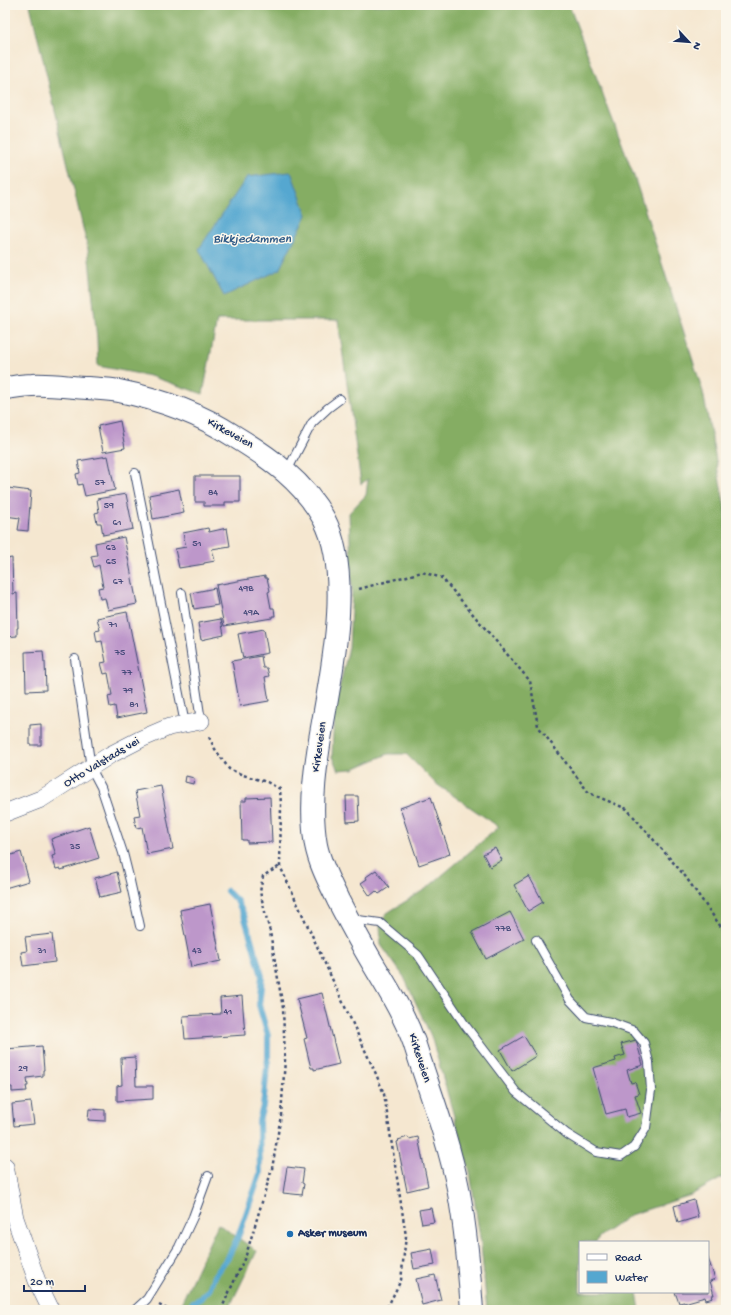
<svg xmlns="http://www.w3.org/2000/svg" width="731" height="1315" viewBox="0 0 731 1315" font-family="'Gochi Hand',sans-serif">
	<rect width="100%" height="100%" fill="#fbf7ec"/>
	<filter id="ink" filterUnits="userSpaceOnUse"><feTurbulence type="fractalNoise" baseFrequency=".025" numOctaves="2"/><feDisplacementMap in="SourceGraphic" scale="8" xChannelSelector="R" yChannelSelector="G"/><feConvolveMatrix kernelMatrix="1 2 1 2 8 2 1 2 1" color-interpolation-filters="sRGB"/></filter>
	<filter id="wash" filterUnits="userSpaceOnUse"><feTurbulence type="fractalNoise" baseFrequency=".012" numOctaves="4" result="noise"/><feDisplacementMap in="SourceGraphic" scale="16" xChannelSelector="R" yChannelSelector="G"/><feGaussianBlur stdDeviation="0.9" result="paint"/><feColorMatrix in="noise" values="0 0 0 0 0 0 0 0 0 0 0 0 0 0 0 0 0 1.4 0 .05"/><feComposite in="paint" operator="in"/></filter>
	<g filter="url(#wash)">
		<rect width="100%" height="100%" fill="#f5e7d0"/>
		<path fill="#85ad64" stroke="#506e61" d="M30,5h539l65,171 69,216 23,121v656l-4,9 -31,17 -61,20 -31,22 -3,5h-16v50h57l3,18h-153l-6,-66 -11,-72 -39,-136 -27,-59 -23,-32 -1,-21 7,-11 40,-25 72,-61 -64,-44 -29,-29h-18l-35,15 -15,1 -6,-13 2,-47 15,-63 3,-55 -3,-79 17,-18 2,-16 -7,5 -23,-164h-121l-14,74 -53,-18 -52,-10 -1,-27 -9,-90z
			M218,1224l39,27 -29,59h-50z"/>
		<path fill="#55a7d0" stroke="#386b97" d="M291,172l16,43 -28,55 -55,26 -25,-47 48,-72z"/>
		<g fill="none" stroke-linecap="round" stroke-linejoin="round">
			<path stroke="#55a7d0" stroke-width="6" d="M189,1310l4,-8 7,-3 9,-9 5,-14 14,-19 10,-20 22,-63 -1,-53 4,-15 5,-48v-22l-9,-31 3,-29 -18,-61 -7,-14 -10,-10"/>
		</g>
		<g id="blocks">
			<path fill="#bd97ca" d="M120,421l5,27 -22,4 -5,-26z
				M108,456l7,34 -30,6 -3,-12 -4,1 -2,-11 4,-1 -2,-12z
				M195,476h45v26h-15v4h-21v-4h-9z
				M8,488l23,3 -3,40 -10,-1 2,-12 -15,-2 2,-12h-2v-7h2z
				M179,489l5,24 -31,6 -4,-24z
				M126,494l7,35 -30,6 -2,-12h-4l-2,-10 4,-1 -2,-13z
				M208,528l1,4 18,-4 3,18 -18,3 3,12 -11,2v1l-25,4 -4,-19 11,-2 -3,-14z
				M124,537l13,67 -29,6 -3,-12 -5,1 -2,-11 5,-1 -4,-22 -5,2 -3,-11 6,-1 -2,-12z
				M12,558l1,36 4,-1 1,35h-1v8l-12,1v-78z
				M265,576v2h2l3,13 -2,1 3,16h3l1,8h-3v2l-48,8 -8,-41z
				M215,588l3,17 -24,4 -3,-16z
				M127,612l20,100 -30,6 -2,-12 -5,1 -2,-11 4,-1 -4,-22 -4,1 -3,-11 5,-1 -4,-21 -5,1 -2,-11 5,-1 -3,-12z
				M221,619l3,16 -23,5 -3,-17z
				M264,629l4,24 -25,5 -5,-24z
				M43,651l1,11h1l1,28 -20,1 -1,-39z
				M261,656l2,12h4l2,8 -4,1 4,24 -29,5 -8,-45z
				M41,724v21h-11v-20z
				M186,776l8,2 -1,6 -8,-2z
				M161,786l12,63 -26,5 -5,-27 -6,1 -2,-12 6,-1 -5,-24z
				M346,796h12l1,25 -12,1z
				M270,797l2,45 -25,1v-3h-5l-1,-39h5v-3z
				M431,797l19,57 -31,11 -19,-57z
				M89,826l10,32 -38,12 -1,-2 -4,1 -4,-13 4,-1 -5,-16z
				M495,848l7,12 -12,7 -7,-13z
				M21,852l8,29 -24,7v-31z
				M376,870l13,17 -10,7 -3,-3 -6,5 -9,-13 6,-4 -1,-2z
				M117,872l5,20 -22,5 -5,-19z
				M529,876l14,26 -15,9 -14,-26z
				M210,904l11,57 -30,6 -11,-57z
				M510,912l14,27 -38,20 -14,-27z
				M52,934l3,28 -32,4 -2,-14 6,-1 -2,-14z
				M322,993l17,71 -25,6v-2h-3l-7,-29 3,-1 -10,-39z
				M242,996l3,39 -60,4 -2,-23 38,-2 -1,-16z
				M524,1036l12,20 -24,15 -12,-21z
				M636,1040l7,25 -16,5 4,13 4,-1 4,12 -4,1 6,18 -14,4 -2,-8 -19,5 -13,-46 23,-7 -1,-3 10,-3 -4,-11z
				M42,1046l2,24h-1v6l-16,2 1,8h-2l1,5 -15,1v-5h-3l-3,-38z
				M135,1057l1,29h17v13l-36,2v-15l5,-1 -1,-27z
				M31,1102l3,22 -20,2 -2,-22z
				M89,1109l16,1v11l-17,-1z
				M408,1137l1,2 9,-2 10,49 -21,5 -10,-49 2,-1 -1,-1z
				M287,1167l17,2 -2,14 2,1 -2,11 -19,-2z
				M694,1200l4,17 -20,6 -4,-17z
				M431,1208l3,14 -12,2 -3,-14z
				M432,1249l3,16 -21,4 -3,-16z
				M708,1258l7,21 -5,2 4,14h-2l1,3 -7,2 -1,-3 -21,6v-1l-5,1 -4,-11h33z
				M435,1275l6,25 -19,5 -6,-26z"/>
		</g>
	</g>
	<g filter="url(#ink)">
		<use href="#blocks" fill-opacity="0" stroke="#3c4b6f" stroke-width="1"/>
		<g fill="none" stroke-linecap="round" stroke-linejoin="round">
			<defs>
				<path id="lane" d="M287,471l25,-48 16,-15 12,-9
					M135,473l50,251
					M182,593l19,128
					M75,659l16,109 10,19 22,66 7,28 10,45
					M351,919l29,4 38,32 47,70 51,67 51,42 29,18 25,4 13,-9 12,-19 5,-38 -2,-28 -5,-19 -10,-12 -24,-9 -24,-5 -16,-17 -34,-60
					M135,1310l12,-11 32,-52 14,-30 15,-41"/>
				<path id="street" d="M5,813l36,-14 69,-44 31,-16 28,-12 32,-6
					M5,1166l10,52 22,63 14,29"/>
				<path id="secondary" d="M5,388c9,-1 18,-3 27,-3 18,-1 37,2 55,3 11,1 22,1 32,3 40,8 81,23 115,45 35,21 70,46 90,83 28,53 9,146 -1,203 -7,38 -14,85 -7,123 4,20 14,38 22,55 13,25 26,49 40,72 14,23 27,45 36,70 15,48 34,96 44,146 8,41 11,81 14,122"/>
			</defs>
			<use href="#lane" stroke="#3c4b6f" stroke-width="10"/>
			<use href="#street" stroke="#3c4b6f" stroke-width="18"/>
			<use href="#secondary" stroke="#3c4b6f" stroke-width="24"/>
			<path stroke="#3c4b6f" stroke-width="2.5" stroke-dasharray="3 3" stroke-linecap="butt" d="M359,589l63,-17 20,6 88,103 8,45 51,67 38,16 58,67 41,58
				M209,737l6,12 14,20 14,6 24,7 13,7 1,16 -1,61 96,208 8,20 22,142 -5,44 -15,30
				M159,1305l10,5
				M221,1310l25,-55 26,-86 9,-54 4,-55 -2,-52 -13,-76 -10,-40 3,-16 17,-10"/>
			<use href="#lane" stroke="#fff" stroke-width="8"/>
			<use href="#street" stroke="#fff" stroke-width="17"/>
			<use href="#secondary" stroke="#fff" stroke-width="22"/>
		</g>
	</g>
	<circle fill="#1f6fb2" stroke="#fbf7ec" stroke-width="1.5" cx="290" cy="1234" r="4"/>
	<g text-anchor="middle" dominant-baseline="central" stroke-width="3" stroke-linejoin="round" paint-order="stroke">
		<g font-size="10" fill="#444979">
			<text x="100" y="483">57</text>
			<text x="213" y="493">84</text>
			<text x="109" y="506">59</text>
			<text x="117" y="523">61</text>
			<text x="197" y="544">51</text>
			<text x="111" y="548">63</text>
			<text x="111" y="562">65</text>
			<text x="118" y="582">67</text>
			<text x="246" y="589">49B</text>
			<text x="251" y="613">49A</text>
			<text x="113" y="625">71</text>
			<text x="120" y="653">75</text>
			<text x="127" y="673">77</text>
			<text x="128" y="691">79</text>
			<text x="134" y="705">81</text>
			<text x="75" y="847">35</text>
			<text x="503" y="929">77B</text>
			<text x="42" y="951">31</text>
			<text x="197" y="951">43</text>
			<text x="228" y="1012">41</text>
			<text x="23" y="1069">29</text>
		</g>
		<g font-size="12" fill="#1b2f5e" stroke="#fbf7ec">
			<text transform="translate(230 434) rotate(29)">Kirkeveien</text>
			<text transform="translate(320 747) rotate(-82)">Kirkeveien</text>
			<text transform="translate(102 763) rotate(-31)">Otto Valstads vei</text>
			<text transform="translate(419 1058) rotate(72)">Kirkeveien</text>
		</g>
		<g font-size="12" font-weight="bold" fill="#1b2f5e" stroke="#fbf7ec" text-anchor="start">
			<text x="298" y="1234">Asker museum</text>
		</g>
		<g font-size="13" font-style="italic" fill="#2f5986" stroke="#fbf7ec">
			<text x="252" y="239">Bikkjedammen</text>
		</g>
	</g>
	<rect width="731" height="1315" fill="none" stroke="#fbf7ec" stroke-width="20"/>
	<rect x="579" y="1241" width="130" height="52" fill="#fbf7ec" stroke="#a1a7b3"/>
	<rect x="587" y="1254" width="20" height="6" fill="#ffffff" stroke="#a1a7b3"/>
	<text x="615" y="1261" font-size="12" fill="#1b2f5e">Road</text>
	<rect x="587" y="1271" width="20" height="12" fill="#55a7d0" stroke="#a1a7b3"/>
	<text x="615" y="1281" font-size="12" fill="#1b2f5e">Water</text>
	<g transform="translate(689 42) rotate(116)" stroke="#fbf7ec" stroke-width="3" paint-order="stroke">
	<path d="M0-3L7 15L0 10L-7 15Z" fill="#1b2f5e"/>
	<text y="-6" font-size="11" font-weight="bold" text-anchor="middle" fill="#1b2f5e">N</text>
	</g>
	<path d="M24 1285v6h61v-6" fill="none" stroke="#1b2f5e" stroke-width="2"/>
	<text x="30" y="1285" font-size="12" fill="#1b2f5e" stroke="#fbf7ec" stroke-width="3" paint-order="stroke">20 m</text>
</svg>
